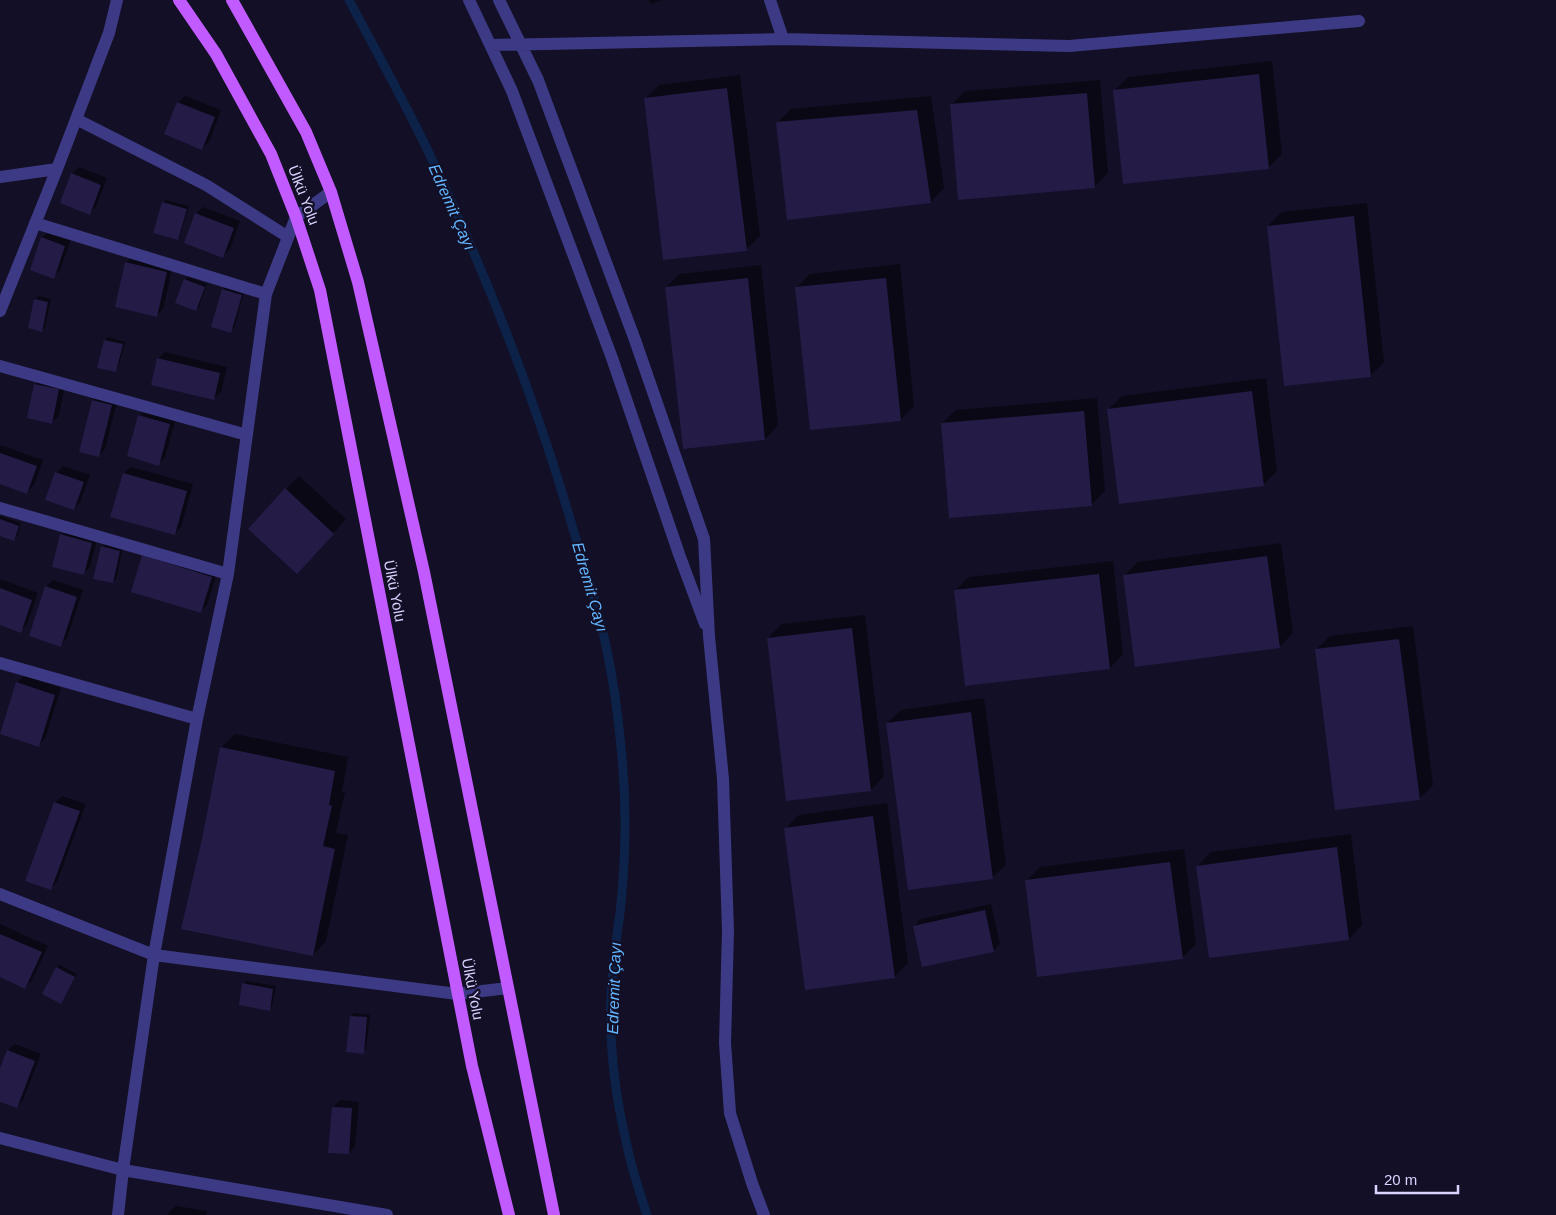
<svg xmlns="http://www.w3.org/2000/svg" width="1556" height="1215" viewBox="0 0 1556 1215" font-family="Helvetica,sans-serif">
	<rect width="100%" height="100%" fill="#130f26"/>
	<path fill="#0007" d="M649,0h14l-12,4z
		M1272,61l10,93 -14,14 -154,-77 14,-14z
		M740,75l20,161 -14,13 -101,-150 14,-14z
		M1100,80l8,93 -14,14 -143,-82 14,-14z
		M185,96l36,14 -12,32 -7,6 -24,-45z
		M931,96l13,92 -13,14 -154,-79 14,-14z
		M79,167l28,11 -11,29 -7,6 -17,-39z
		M166,200l23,6 -9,30 -3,3 -14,-36z
		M1367,203l17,159 -14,14 -102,-150 14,-14z
		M203,207l37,14 -10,28 -7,7 -27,-42z
		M49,231l22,8 -11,31 -7,7 -11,-39z
		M133,256l40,9 -10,44 -7,7 -30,-53z
		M900,264l14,142 -14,14 -104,-132 14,-14z
		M761,265l17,160 -13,14 -99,-152 14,-13z
		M188,277l19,7 -8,23 -3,3 -11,-30z
		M226,286l18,6 -10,36 -3,3 -8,-41z
		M39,296l12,3 -6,28 -3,3 -12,-3 6,-28z
		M108,337l17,5 -7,26 -3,3 -10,-31z
		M165,352l62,15 -6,25 -7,6 -56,-39z
		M42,378l23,5 -6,33 -7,6 -17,-37z
		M1266,378l11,93 -14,14 -154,-76 13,-13z
		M100,393l18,5 -13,51 -7,7 -18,-5 13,-51z
		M1097,398l8,93 -14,14 -149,-82 14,-13z
		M146,409l30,9 -11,39 -7,7 -19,-48z
		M0,445l43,15 -9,25 -7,7 -27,-9z
		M63,466l27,9 -10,27 -6,7 -18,-36z
		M131,467l62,17 -12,43 -7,7 -50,-61z
		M299,476l47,43 -36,40 -24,-70z
		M0,516l21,7 -4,13 -3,3 -14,-4z
		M68,528l30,8 -8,31 -7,7 -22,-39z
		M1281,543l12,90 -14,14 -154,-72 13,-13z
		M105,544l18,4 -7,31 -3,3 -11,-35z
		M143,556l75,14 -11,35 -7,7z
		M1113,561l10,93 -13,14 -155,-77 14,-14z
		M0,579l38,14 -11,31 -7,7 -20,-7z
		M53,580l30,10 -16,48 -7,7 -14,-58z
		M865,615l19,161 -13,14 -103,-152 14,-14z
		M1413,626l20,159 -14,14 -103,-149 14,-14z
		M24,676l37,12 -16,51 -7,6 -21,-62z
		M984,698l22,166 -14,14 -105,-155 14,-13z
		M235,734l113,23 -6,35h3l-9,41 12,2 -22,106 -13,14 -110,-115 18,-92z
		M62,796l24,8 -29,78 -7,7 5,-86z
		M887,803l21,160 -14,14 -109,-148 14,-14z
		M1351,834l11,91 -13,14 -151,-73 13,-14z
		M1184,849l12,95 -14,14 -156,-77 14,-14z
		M991,904l9,40 -7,7 -79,-25 7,-7z
		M0,924l48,22 -16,34 -7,7 -25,-11z
		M60,965l17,9 -14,25 -6,-31z
		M247,981l29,5 -4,20 -3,3 -26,-25z
		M354,1013l16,2 -4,34 -3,3 -12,-36z
		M15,1044l26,10 -18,46 -7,7 -16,-7v-29l8,-21z
		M340,1100l19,2 -4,44 -6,7 -16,-46z
		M176,1206l31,5 -1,4h-38l1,-3z"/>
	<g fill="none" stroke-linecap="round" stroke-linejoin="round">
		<path stroke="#0c2248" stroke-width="9" d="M349,0c27,51 55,101 80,153 57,121 107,247 144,376 12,38 25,77 33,117 7,33 12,67 15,101 6,55 5,111 -1,166 -4,27 -8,54 -9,82 -2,49 4,99 15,146 5,25 13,50 21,74"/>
	</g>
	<path fill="#241b47" d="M1259,74l10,95 -146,15 -10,-94z
		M727,88l20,163 -84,9 -19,-162z
		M1087,93l8,95 -137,12 -8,-96z
		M177,102l38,15 -13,33 -38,-16z
		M917,110l14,93 -144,17 -11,-98z
		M71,173l30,12 -11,30 -30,-12z
		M162,202l25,7 -9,31 -25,-7z
		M195,213l39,15 -11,30 -39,-15z
		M1354,216l17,161 -87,9 -17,-160z
		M41,237l24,9 -11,33 -24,-9z
		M125,262l42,10 -10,45 -42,-10z
		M748,278l17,162 -82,9 -18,-162z
		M886,278l15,143 -91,9 -15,-143z
		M184,279l21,8 -9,24 -21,-8z
		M222,289l20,6 -11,38 -20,-6z
		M34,299l14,3 -6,30 -14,-4z
		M104,340l19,4 -7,28 -19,-4z
		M157,358l63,15 -6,27 -63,-15z
		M34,384l25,5 -7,35 -25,-6z
		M1252,391l12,95 -145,18 -12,-95z
		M92,400l20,5 -13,52 -20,-5z
		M1084,411l8,95 -143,12 -8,-95z
		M138,415l32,9 -11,42 -32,-10z
		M0,453l37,13 -10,28 -27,-10z
		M55,472l29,10 -10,28 -29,-10z
		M123,473l64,18 -12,44 -65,-18z
		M285,488l49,46 -37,40 -49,-45z
		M0,519l19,7 -5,15 -14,-5z
		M60,534l32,9 -8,32 -32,-8z
		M101,546l19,5 -7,32 -20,-4z
		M142,555l70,22 -11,36 -70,-21z
		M1267,556l13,92 -145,19 -12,-92z
		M1099,574l11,95 -145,17 -11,-96z
		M45,586l32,11 -16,50 -32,-11z
		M0,588l32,12 -11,33 -21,-8z
		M852,628l19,163 -85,10 -19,-163z
		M1399,639l21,161 -85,10 -20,-161z
		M16,682l39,13 -16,52 -39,-13z
		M971,712l22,167 -85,11 -22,-167z
		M220,747l115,24 -6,34 3,1 -9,40 12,3 -22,107 -132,-27 21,-90z
		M54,802l26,9 -29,79 -26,-9z
		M873,816l22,162 -90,12 -21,-162z
		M1337,847l12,93 -140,18 -13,-92z
		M1170,862l13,97 -146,18 -12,-97z
		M985,910l9,42 -72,15 -9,-41z
		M0,934l42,18 -17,37 -25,-12z
		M56,967l19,10 -14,27 -19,-10z
		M242,983l31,6 -3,22 -31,-6z
		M350,1016l17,1 -3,37 -18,-2z
		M7,1050l28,11 -18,47 -17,-6v-34z
		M332,1107l20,1 -3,46 -21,-1z"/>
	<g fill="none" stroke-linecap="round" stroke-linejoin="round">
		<path stroke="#3d3a85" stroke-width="12" d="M469,0l43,91 100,267 67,196 26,70
			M499,0l39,80 97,260 69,199 5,97 14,143 5,152 -3,112 5,70 22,70 12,32
			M770,0l13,39
			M491,45l292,-6 286,7 290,-25
			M76,119l130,66 82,52
			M0,177l57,-8
			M35,223l231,71
			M0,311l57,-142 52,-136 8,-33
			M0,366l247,69
			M0,508l228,66
			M0,663l197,56
			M0,894l154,61 303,39 51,-6
			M0,1138l123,32 264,45
			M118,1215l5,-45 31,-215 43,-236 31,-145 38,-280 30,-77 35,-25"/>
		<path stroke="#c25bff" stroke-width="12" d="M179,0l37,54 55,100 25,63 24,73 152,776 37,149
			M232,0l74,132 25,60 27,90 66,290 130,643"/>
	</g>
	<g text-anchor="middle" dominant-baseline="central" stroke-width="4.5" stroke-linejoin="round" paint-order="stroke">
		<g font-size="15" fill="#d9d4ff" stroke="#130f26">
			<text transform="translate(304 195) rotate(69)">Ülkü Yolu</text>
			<text transform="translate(395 591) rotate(79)">Ülkü Yolu</text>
			<text transform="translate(473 989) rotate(79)">Ülkü Yolu</text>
		</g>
		<g font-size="16" font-style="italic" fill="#62b6ff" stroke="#130f26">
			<text transform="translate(452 207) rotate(66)">Edremit Çayı</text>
			<text transform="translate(590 587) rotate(74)">Edremit Çayı</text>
			<text transform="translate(614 988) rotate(-88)">Edremit Çayı</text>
		</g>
	</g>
	<path d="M1376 1185v8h82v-8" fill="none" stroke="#d9d4ff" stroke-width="2.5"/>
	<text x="1384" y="1185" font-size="15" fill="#d9d4ff" stroke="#130f26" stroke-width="4" paint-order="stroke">20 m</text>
</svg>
